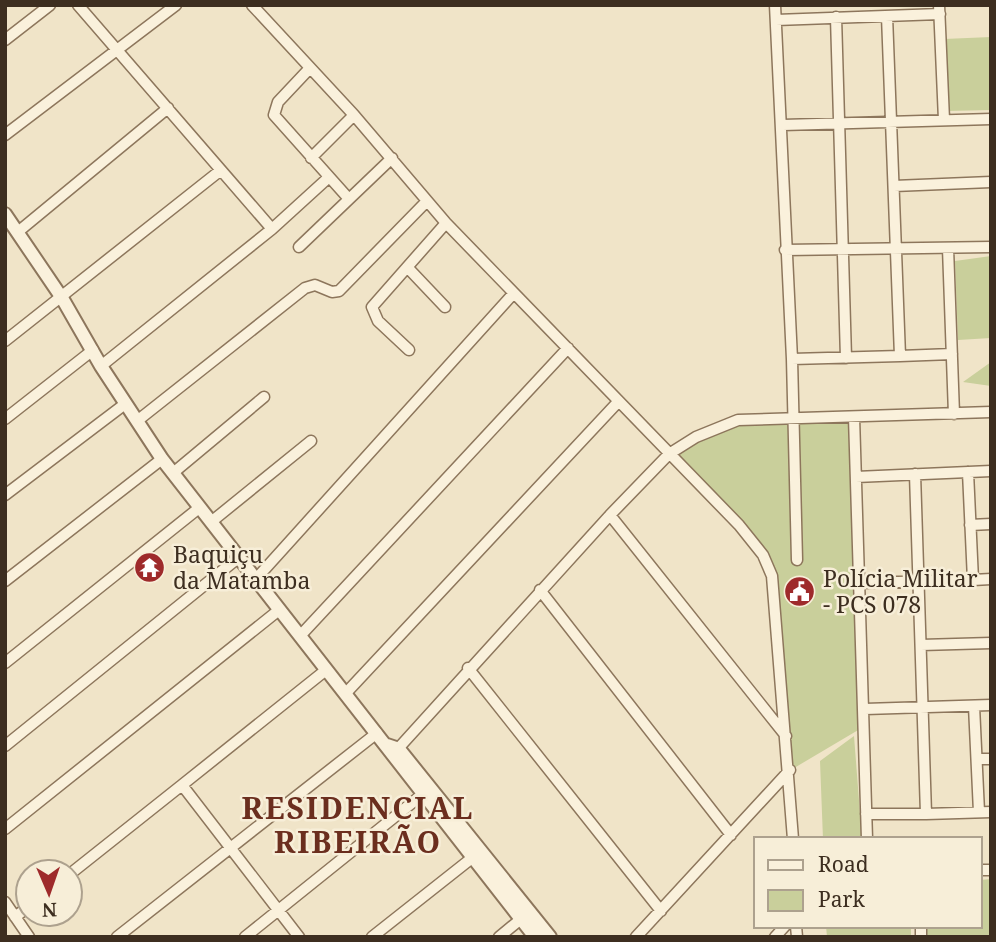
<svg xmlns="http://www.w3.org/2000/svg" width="996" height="942" viewBox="0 0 996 942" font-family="'Noto Serif',serif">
	<rect width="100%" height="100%" fill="#f0e4c8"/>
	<path fill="#c9cf9b" d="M991,37v73l-44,1 -3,-72z
		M991,256v82l-33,2 -3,-79z
		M991,362v24l-28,-4z
		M854,417l11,309 -81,48 -16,-209 -99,-111 70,-33z
		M854,736l8,103h-39l-3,-78z
		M991,879v58h-64l-1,-11h54v-46z
		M826,926h85v11h-84z"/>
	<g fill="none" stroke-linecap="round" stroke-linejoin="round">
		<defs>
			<path id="minor" d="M78,5l194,224 -171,137
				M252,5l102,110 92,108 293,302 24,30 9,21 21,263
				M775,5l17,354 5,201
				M939,5l5,115
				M836,17l10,341
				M776,20l164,-6
				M5,40l45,-35
				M310,68l-32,34 -4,13 75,84
				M783,125l208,-6
				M5,135l171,-130
				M311,158l43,-43
				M894,186l97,-4
				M272,229l56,-51
				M19,231l149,-123
				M299,247l93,-89
				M948,248l6,166
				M785,250l206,-3
				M408,268l37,39
				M5,341l216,-171
				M409,350l-31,-29 -6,-14 74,-84
				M900,356l52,-2
				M792,359l108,-3 -13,-340
				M854,417l13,422
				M5,419l88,-69
				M137,421l168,-133 10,-3 17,7 7,-1 88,-90
				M173,473l91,-76
				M856,477l135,-6
				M5,495l120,-91
				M610,515l176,221
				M211,522l100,-81
				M970,525l21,-1
				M255,580l258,-286
				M973,580l18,-1
				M5,581l157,-122
				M860,583l113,-3 -5,-108
				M540,590l191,245
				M300,636l268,-288
				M921,645l70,-2
				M5,663l194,-155
				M468,668l193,243
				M346,693l272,-291
				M974,706l5,106
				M865,709l126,-4
				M5,746l233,-188
				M395,752l215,-237 59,-61 27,-17 42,-17 253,-8
				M977,759h14
				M182,785l144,-115
				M866,814h60l-11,-340
				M926,814l65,-2
				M5,829l274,-219
				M980,870h11
				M70,874l112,-89 117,152
				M5,902l24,35
				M15,917l13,-10
				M796,926l1,11
				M921,926v11
				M117,937l260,-204
				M245,937l178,-143
				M372,937l100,-79
				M499,937l22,-18
				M636,937l154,-167
				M775,937l10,-11"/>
			<path id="tertiary" d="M5,214l57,84 39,68 61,93 373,478
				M387,745l12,4 151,188"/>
		</defs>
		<use href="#minor" stroke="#8d765c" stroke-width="13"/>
		<use href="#tertiary" stroke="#8d765c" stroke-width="16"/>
		<use href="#minor" stroke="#faf1dc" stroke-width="10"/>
		<use href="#tertiary" stroke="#faf1dc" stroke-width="12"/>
	</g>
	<defs>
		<symbol id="temple-disc" viewBox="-11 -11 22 22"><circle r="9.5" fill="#9e2a2b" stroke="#f7eed8"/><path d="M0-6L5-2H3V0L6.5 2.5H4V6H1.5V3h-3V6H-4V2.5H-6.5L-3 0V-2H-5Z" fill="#fff"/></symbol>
		<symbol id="civic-disc" viewBox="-11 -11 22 22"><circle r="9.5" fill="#9e2a2b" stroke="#f7eed8"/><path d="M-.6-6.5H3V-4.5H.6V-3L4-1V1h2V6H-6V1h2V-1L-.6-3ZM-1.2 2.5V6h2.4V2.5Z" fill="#fff"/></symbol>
	</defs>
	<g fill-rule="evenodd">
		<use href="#temple-disc" x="132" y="550" width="35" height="35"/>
		<use href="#civic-disc" x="782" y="574" width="35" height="35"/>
	</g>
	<g text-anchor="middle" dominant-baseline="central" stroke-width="5" stroke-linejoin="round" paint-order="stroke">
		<g font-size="23" fill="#3d2e20" stroke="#f7eed8" text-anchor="start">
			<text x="173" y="554">Baquiçu<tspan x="173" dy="26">da Matamba</tspan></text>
			<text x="823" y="578">Polícia Militar<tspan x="823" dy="26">- PCS 078</tspan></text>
		</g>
		<g font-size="30" font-weight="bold" letter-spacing="2" fill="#6b2e1e" stroke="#f7eed8">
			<text x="358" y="807">RESIDENCIAL<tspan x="358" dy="34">RIBEIRÃO</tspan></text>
		</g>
	</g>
	<rect width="996" height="942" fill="none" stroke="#3d2e20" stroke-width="14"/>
	<rect x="754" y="837" width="228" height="91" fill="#f7eed8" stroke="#ada18e" stroke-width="2"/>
	<rect x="768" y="860" width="35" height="10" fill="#faf1dc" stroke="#ada18e" stroke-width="2"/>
	<text x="818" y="872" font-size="21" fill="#3d2e20">Road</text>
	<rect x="768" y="890" width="35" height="21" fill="#c9cf9b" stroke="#ada18e" stroke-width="2"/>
	<text x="818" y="907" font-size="21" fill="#3d2e20">Park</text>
	<g transform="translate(49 893) rotate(178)"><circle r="33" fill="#f7eed8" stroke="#ada18e" stroke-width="2"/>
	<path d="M0-5L12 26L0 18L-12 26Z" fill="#9e2a2b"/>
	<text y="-10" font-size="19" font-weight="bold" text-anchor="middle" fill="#3d2e20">N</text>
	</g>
</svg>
